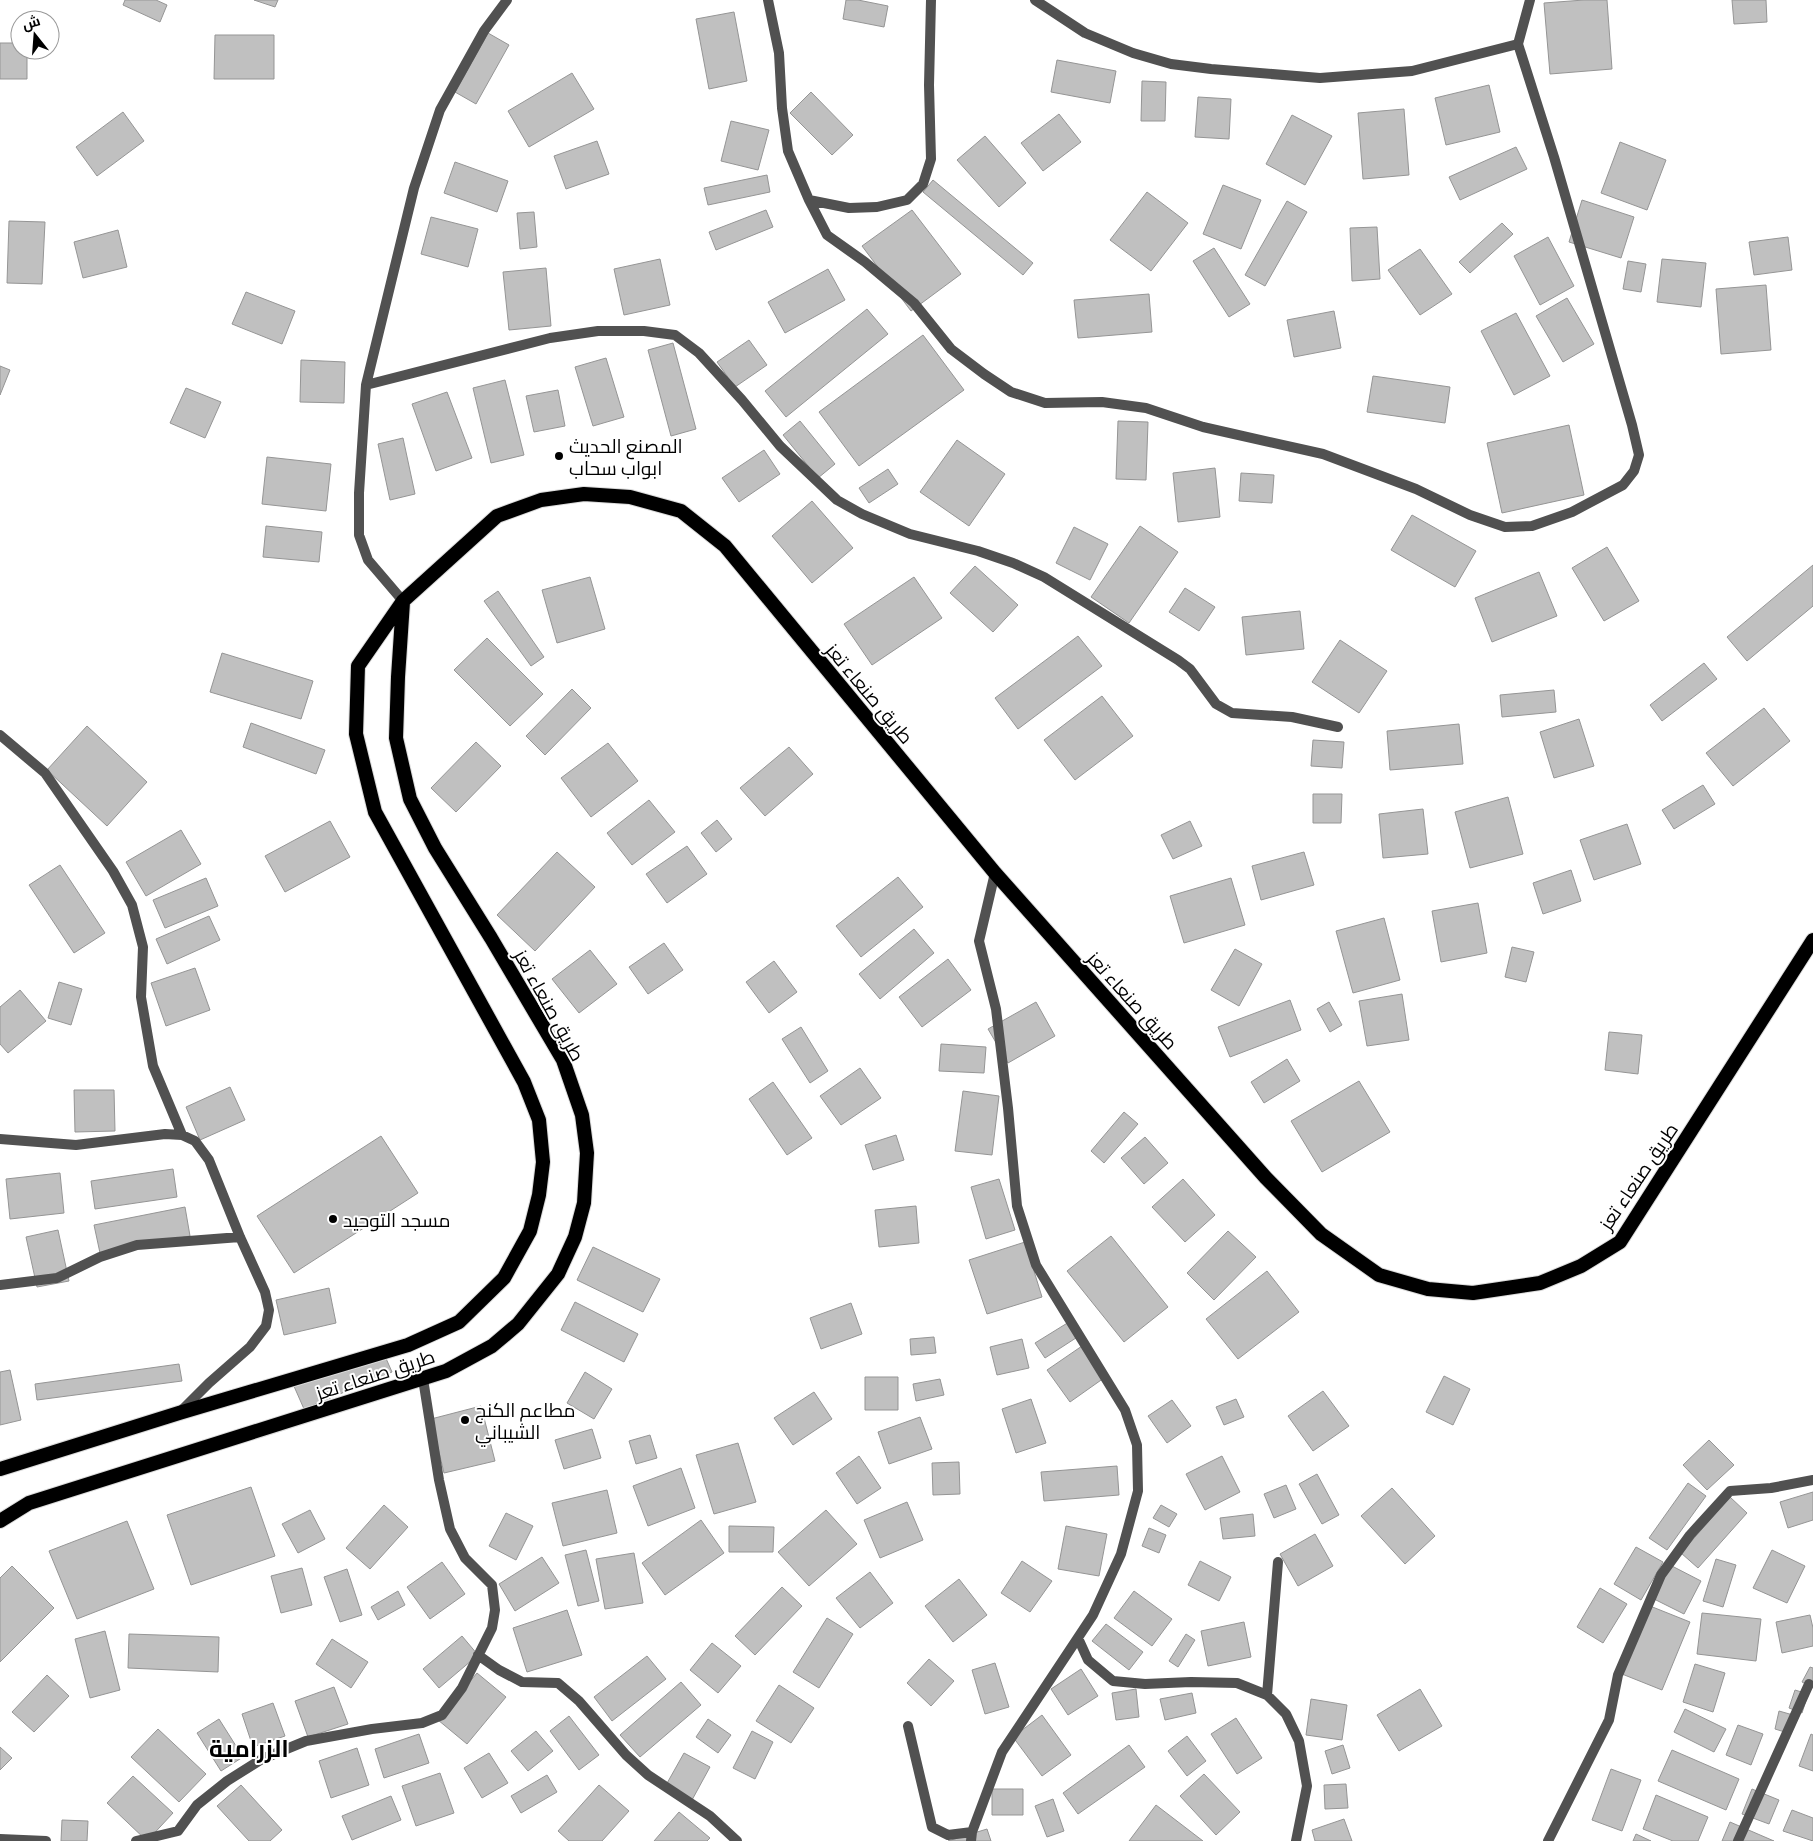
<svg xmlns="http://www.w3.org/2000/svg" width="1813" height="1841" viewBox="0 0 1813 1841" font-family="'Titillium Web',Cairo,sans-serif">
	<rect width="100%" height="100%" fill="#fff"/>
	<path fill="#c0c0c0" stroke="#959595" d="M125,0h31l11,5 -7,17 -37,-17z
		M254,0h24l-3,7z
		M846,0h12l30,6 -4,21 -41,-8z
		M1584,0h23l5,69 -62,5 -6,-71z
		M1732,0h34l1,22 -33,2z
		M734,12l13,69 -38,8 -13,-70z
		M488,33l21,12 -33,59 -21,-12z
		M215,35h59v44h-60z
		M0,43h20v7h7v29h-27z
		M1057,60l59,11 -6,32 -59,-11z
		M572,73l22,36 -65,38 -21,-36z
		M1142,81l24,1 -1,39h-24z
		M1489,85l11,47 -54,13 -11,-47z
		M811,92l42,43 -21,20 -42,-42z
		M1198,97l33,2 -2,40 -34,-2z
		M1404,109l5,66 -46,4 -5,-66z
		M123,112l21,29 -47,35 -21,-29z
		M1059,114l22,28 -38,29 -22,-28z
		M1292,115l40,21 -27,49 -39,-21z
		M731,121l38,9 -11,40 -37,-9z
		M985,136l41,47 -27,24 -42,-47z
		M597,141l12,33 -43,15 -12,-33z
		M1620,142l46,18 -19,50 -46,-17z
		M1516,147l11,22 -67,31 -11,-23z
		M455,162l53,19 -11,31 -53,-19z
		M767,175l3,17 -62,13 -4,-17z
		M933,180l100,83 -10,12 -100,-83z
		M1223,185l38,15 -20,49 -38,-15z
		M1147,192l41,31 -37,48 -41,-31z
		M1582,200l52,17 -13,41 -52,-16z
		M1287,201l20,11 -42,74 -20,-11z
		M766,210l7,17 -57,23 -7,-18z
		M912,210l49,64 -50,37 -49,-65z
		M534,212l3,35 -17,2 -3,-36z
		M431,217l47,12 -10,38 -47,-13z
		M9,221l36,1 -3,62 -35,-1z
		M1502,223l11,11 -43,39 -11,-11z
		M1377,227l3,52 -28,2 -2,-53z
		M118,230l9,37 -44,11 -9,-36z
		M1548,237l26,49 -34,19 -26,-49z
		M1788,237l4,33 -38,5 -5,-33z
		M1214,248l36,56 -21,13 -36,-56z
		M1420,249l32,45 -32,21 -32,-45z
		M660,259l10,46 -46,10 -10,-46z
		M1662,259l44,4 -5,44 -44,-5z
		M1628,261l18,3 -5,28 -18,-3z
		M546,268l5,58 -42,4 -6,-58z
		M828,269l17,31 -60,33 -17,-31z
		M1766,285l5,65 -50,4 -5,-65z
		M246,292l49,19 -13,33 -50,-20z
		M1149,294l3,38 -74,6 -4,-38z
		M1567,298l27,46 -31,18 -27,-46z
		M867,309l21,25 -102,83 -21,-26z
		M1334,311l7,37 -47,9 -7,-37z
		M1516,313l34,63 -36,19 -33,-64z
		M923,335l41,55 -105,76 -40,-54z
		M749,340l18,25 -32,22 -18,-25z
		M673,343l23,86 -25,7 -23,-86z
		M606,358l18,59 -31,9 -18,-59z
		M301,360l44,2 -1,41 -44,-1z
		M0,366l10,4 -10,25z
		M1373,376l77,11 -5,36 -78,-11z
		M505,380l19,75 -33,8 -18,-75z
		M186,388l35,14 -16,36 -35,-15z
		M558,390l7,36 -31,6 -8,-36z
		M447,392l25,66 -36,13 -24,-67z
		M800,421l35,43 -17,14 -35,-43z
		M1118,421l30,1 -2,58 -30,-1z
		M1569,425l15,70 -82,18 -15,-70z
		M403,438l12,56 -25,6 -12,-56z
		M957,440l48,34 -36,52 -49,-34z
		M764,450l16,24 -41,28 -17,-24z
		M267,457l64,7 -5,47 -64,-7z
		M1215,468l5,49 -42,5 -5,-49z
		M888,469l10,15 -29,19 -10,-15z
		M1241,473l33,2 -2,28 -33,-2z
		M812,501l41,47 -41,35 -40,-47z
		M1412,515l64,36 -21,36 -64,-37z
		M266,526l56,6 -3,30 -56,-5z
		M1140,526l38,26 -49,71 -38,-26z
		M1074,527l34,17 -18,36 -34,-17z
		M1607,547l32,54 -35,20 -32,-53z
		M1813,565v41l-66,55 -20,-24z
		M975,566l43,39 -25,27 -43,-39z
		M1539,572l18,44 -65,26 -17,-44z
		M590,577l15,52 -48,14 -15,-53z
		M914,577l28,41 -70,47 -28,-41z
		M1185,588l30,19 -16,24 -30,-19z
		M498,591l46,66 -13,9 -47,-65z
		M1300,611l4,38 -58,6 -4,-38z
		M1078,636l24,30 -84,63 -23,-31z
		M487,638l56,56 -33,32 -56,-56z
		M1340,640l47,31 -28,42 -47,-31z
		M222,653l91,28 -12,38 -91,-27z
		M1704,663l13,16 -55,42 -12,-16z
		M572,689l19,19 -46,47 -19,-19z
		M1554,690l2,22 -54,5 -2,-22z
		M1102,696l31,40 -58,44 -31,-40z
		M1764,708l26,33 -57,45 -27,-33z
		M1579,719l15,47 -40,12 -14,-46z
		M251,723l74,27 -9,24 -73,-27z
		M1459,724l4,40 -73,6 -3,-39z
		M87,726l60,56 -40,44 -60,-56z
		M1313,740l31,2 -2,26 -31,-2z
		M476,742l25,24 -45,46 -25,-24z
		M608,743l30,38 -47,36 -30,-39z
		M789,747l24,27 -48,42 -25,-28z
		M1703,785l12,19 -41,25 -12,-19z
		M1313,794h29l-1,29h-28z
		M1508,797l15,57 -53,14 -15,-56z
		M649,800l26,32 -43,33 -25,-32z
		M1423,809l5,45 -45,4 -4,-44z
		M717,820l15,19 -16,13 -15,-19z
		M330,821l20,36 -65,35 -20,-36z
		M1190,821l12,25 -29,13 -12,-24z
		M1627,824l14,40 -47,16 -14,-40z
		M181,830l20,34 -55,32 -20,-34z
		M687,846l20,28 -40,29 -21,-29z
		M557,852l38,35 -60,64 -38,-36z
		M1304,852l10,33 -53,15 -9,-34z
		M60,865l45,68 -31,20 -45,-68z
		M1571,870l10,31 -38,13 -10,-31z
		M898,877l25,30 -62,50 -25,-31z
		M206,878l12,28 -53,22 -12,-28z
		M1231,878l14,47 -61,18 -14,-47z
		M1478,903l9,50 -46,9 -9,-51z
		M209,916l11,24 -53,24 -11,-25z
		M1384,918l16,62 -47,13 -17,-62z
		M914,929l20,24 -54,46 -21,-25z
		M664,943l19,27 -35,24 -19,-27z
		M1512,947l22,5 -8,30 -21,-5z
		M1235,949l27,15 -23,42 -28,-16z
		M590,950l27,34 -38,29 -27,-34z
		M948,959l23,31 -49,37 -23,-30z
		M774,961l23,31 -28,21 -23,-31z
		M195,968l15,42 -44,16 -15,-43z
		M59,982l23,7 -11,36 -23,-7z
		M20,990l26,31 -38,32 -8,-9v-37z
		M1402,994l7,46 -42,6 -8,-45z
		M1290,1000l11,30 -71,27 -12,-30z
		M1036,1002l19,34 -47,27 -20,-34z
		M1329,1002l13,23 -12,7 -13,-23z
		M801,1027l27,44 -18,12 -28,-44z
		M1609,1032l33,3 -4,39 -33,-4z
		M941,1044l45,3 -2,26 -45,-2z
		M1287,1059l13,22 -36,22 -13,-21z
		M860,1068l21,30 -40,27 -21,-29z
		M1359,1081l31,51 -68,40 -31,-51z
		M773,1082l39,56 -25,17 -38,-56z
		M230,1087l15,33 -45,20 -14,-33z
		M74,1090h40l1,41 -40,1z
		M963,1091l36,5 -7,59 -37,-4z
		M1124,1112l14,12 -34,39 -13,-12z
		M896,1135l8,25 -31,10 -8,-25z
		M381,1136l37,57 -124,80 -37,-57z
		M1145,1137l23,26 -24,21 -23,-26z
		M173,1169l4,28 -82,12 -4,-28z
		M60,1173l4,40 -54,6 -4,-40z
		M999,1179l16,51 -29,9 -15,-52z
		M1183,1179l32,36 -30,27 -33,-35z
		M916,1206l3,37 -40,4 -4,-37z
		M185,1207l5,29 -90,17 -6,-28z
		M58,1230l11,51 -32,6 -11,-50z
		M1228,1231l28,26 -42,43 -27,-27z
		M1111,1236l57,71 -44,35 -57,-71z
		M1025,1242l17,55 -55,17 -18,-54z
		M593,1247l67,32 -17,33 -66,-32z
		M1267,1271l32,41 -61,47 -32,-40z
		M329,1288l7,35 -52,12 -8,-35z
		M575,1302l63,32 -14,28 -63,-32z
		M851,1303l11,31 -41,15 -11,-31z
		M1069,1322l10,14 -34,22 -10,-15z
		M934,1337l2,16 -25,2 -1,-16z
		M1022,1339l7,29 -32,7 -7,-28z
		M1082,1346l22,32 -34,24 -23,-32z
		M381,1347l11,25 -88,37 -11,-25z
		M179,1364l3,17 -145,19 -2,-16z
		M10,1370l11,50 -21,5v-53z
		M585,1372l27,17 -18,30 -27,-16z
		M1444,1376l26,13 -17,36 -27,-13z
		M865,1377h33v33h-33z
		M940,1379l4,16 -28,6 -3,-17z
		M1323,1391l26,35 -36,25 -25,-35z
		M814,1392l18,27 -39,26 -19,-27z
		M1031,1399l15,44 -30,10 -14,-44z
		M1236,1399l8,18 -20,8 -8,-18z
		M1172,1400l19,26 -24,17 -19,-27z
		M481,1406l14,55 -51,12 -13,-54z
		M920,1417l12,32 -43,15 -11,-32z
		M592,1429l9,29 -37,11 -9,-29z
		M650,1435l7,23 -21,6 -7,-23z
		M1709,1440l25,25 -27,25 -24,-25z
		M738,1443l18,59 -42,12 -18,-59z
		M859,1456l22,32 -24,16 -21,-31z
		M1222,1456l18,36 -35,18 -19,-36z
		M959,1462l1,32 -27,1 -1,-32z
		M1117,1466l2,29 -75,6 -3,-29z
		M681,1468l14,40 -47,18 -15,-40z
		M1317,1474l22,41 -17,9 -23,-40z
		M1688,1483l18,13 -39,54 -18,-12z
		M1286,1485l10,24 -22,9 -10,-24z
		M251,1487l24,69 -84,29 -24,-70z
		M1392,1488l43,48 -30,28 -44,-48z
		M607,1490l10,43 -54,13 -11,-43z
		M1813,1492v28l-25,8 -8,-26z
		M1730,1497l17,16 -49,55 -17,-15z
		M907,1502l16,38 -43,18 -16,-38z
		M384,1505l24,22 -38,42 -24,-21z
		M1161,1505l16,9 -8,13 -16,-9z
		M310,1510l15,29 -27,14 -16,-29z
		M826,1510l31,34 -48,42 -31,-34z
		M506,1513l27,13 -17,34 -27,-14z
		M1253,1514l2,22 -32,3 -3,-21z
		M701,1520l23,33 -59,42 -23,-32z
		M127,1521l27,68 -77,30 -28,-68z
		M729,1526l45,1 -1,25h-44z
		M1066,1526l41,8 -8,42 -41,-7z
		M1149,1528l17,7 -7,18 -17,-7z
		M1315,1534l18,32 -35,20 -18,-32z
		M1636,1547l27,15 -22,38 -27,-16z
		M586,1550l13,51 -21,5 -13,-51z
		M1772,1550l33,16 -18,37 -34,-15z
		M634,1553l9,50 -38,6 -9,-50z
		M542,1557l17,26 -44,28 -16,-27z
		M1716,1559l20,6 -13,42 -20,-6z
		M1022,1561l30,20 -22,31 -29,-19z
		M1200,1561l31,16 -12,24 -31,-16z
		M442,1562l23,32 -35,25 -23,-32z
		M1670,1565l31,16 -17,33 -32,-16z
		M12,1566l42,42 -54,54v-84z
		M302,1568l10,37 -31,8 -10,-37z
		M347,1569l15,46 -22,7 -16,-45z
		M870,1572l23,31 -33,25 -24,-30z
		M959,1579l28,36 -34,27 -28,-36z
		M782,1587l20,19 -47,49 -20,-19z
		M1600,1588l27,16 -24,39 -26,-16z
		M398,1591l7,14 -27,15 -7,-13z
		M1134,1591l38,28 -20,27 -38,-28z
		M1650,1606l40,16 -28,68 -40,-16z
		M567,1610l15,45 -55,17 -14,-44z
		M1702,1613l59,6 -5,42 -59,-7z
		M1810,1615l3,13v18l-31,7 -6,-31z
		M827,1618l26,16 -34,54 -26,-16z
		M1244,1622l7,35 -43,9 -7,-35z
		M1106,1624l37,28 -14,18 -37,-29z
		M105,1631l15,59 -30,8 -15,-59z
		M129,1634l90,3 -1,35 -90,-4z
		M1186,1634l9,6 -17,27 -9,-6z
		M462,1636l16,19 -39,33 -16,-19z
		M332,1639l36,23 -17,26 -35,-24z
		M712,1643l29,23 -23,27 -28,-23z
		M647,1656l19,23 -54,42 -18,-24z
		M929,1659l25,22 -23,25 -24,-23z
		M995,1663l14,44 -24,7 -13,-44z
		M1695,1664l30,9 -12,39 -30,-10z
		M1810,1667l3,1v20l-11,-6z
		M1081,1669l17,27 -30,19 -17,-26z
		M477,1673l29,24 -39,47 -29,-24z
		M47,1675l22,21 -35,36 -22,-20z
		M681,1682l20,23 -61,52 -20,-22z
		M779,1685l35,23 -23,35 -35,-22z
		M334,1687l14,37 -40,13 -13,-36z
		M1136,1689l3,28 -23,3 -4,-27z
		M1420,1689l22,37 -43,25 -22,-36z
		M1795,1690l13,4 -6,19 -13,-5z
		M1192,1693l4,20 -31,7 -5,-21z
		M1311,1699l36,6 -5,35 -36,-5z
		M273,1703l12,33 -32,11 -11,-33z
		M1685,1709l41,20 -12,23 -40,-20z
		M1779,1711l14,4 -5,18 -13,-4z
		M1042,1715l29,40 -29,21 -29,-39z
		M569,1716l30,39 -20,15 -29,-39z
		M1236,1718l26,40 -25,16 -26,-40z
		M219,1719l24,38 -22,14 -24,-38z
		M708,1719l23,16 -13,18 -22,-16z
		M1738,1725l25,9 -12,31 -25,-10z
		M158,1729l48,45 -27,28 -48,-45z
		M536,1731l17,20 -25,20 -17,-20z
		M752,1731l21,11 -18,37 -22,-11z
		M419,1734l10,29 -45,15 -9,-29z
		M1811,1734l2,1v36l-14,-5z
		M1187,1736l19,25 -19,15 -19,-25z
		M1129,1745l16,22 -67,47 -15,-21z
		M1343,1745l7,23 -18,6 -7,-23z
		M0,1747l12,11 -12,12z
		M357,1748l12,37 -38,13 -12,-37z
		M1672,1750l67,29 -13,31 -68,-29z
		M489,1753l19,30 -26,15 -18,-30z
		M684,1753l26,14 -18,33 -26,-15z
		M1611,1769l30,11 -19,51 -30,-11z
		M440,1773l14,40 -38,13 -14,-40z
		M1204,1774l36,38 -24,23 -36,-39z
		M547,1775l10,17 -36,21 -10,-17z
		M133,1776l40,37 -26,28 -40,-38z
		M1346,1784l2,24 -23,1 -1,-24z
		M241,1785l41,45 -12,11h-21l-32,-35z
		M599,1785l30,26 -27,30h-33l-11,-10z
		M992,1789h31v26h-31z
		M1752,1789l27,11 -10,24 -27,-10z
		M1656,1795l52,22 -10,24h-25l-30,-12z
		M391,1796l10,24 -49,20 -10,-24z
		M1053,1799l11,32 -17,6 -12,-31z
		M1156,1805l47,36h-74z
		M1792,1810l21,8v23l-30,-10z
		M679,1812l31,26 -3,3h-53z
		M1344,1819l8,22h-37l-3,-11z
		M62,1820l26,1 -1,20h-26z
		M1730,1822l44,19h-52z
		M987,1829l4,12h-43z
		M1636,1834l15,7h-18z"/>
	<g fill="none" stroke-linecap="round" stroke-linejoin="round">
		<defs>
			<path id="trunk" d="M0,1469l179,-56 229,-68 51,-23 45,-44 26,-47 9,-36 4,-33 -4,-42 -15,-38 -149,-270 -19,-78 2,-68 45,-65 94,-85 44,-16 43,-6 46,3 51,14 44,35 270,327 271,305 55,56 58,41 49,14 45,4 67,-10 41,-17 39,-24 193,-302
				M0,1521l29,-18 417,-132 46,-25 26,-22 40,-50 17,-37 9,-34 3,-50 -5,-38 -19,-55 -72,-122 -56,-90 -25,-49 -14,-61 2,-61 5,-75"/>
		</defs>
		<use href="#trunk" stroke="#dbdbdb" stroke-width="16"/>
		<path stroke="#515151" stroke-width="10" d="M768,0l11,53 3,55 6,43 21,49 18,35 38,27 49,41 37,46 33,25 27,18 34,11 57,-1 44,6 57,19 120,27 93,35 54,26 35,12 27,-1 40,-14 51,-27 11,-14 5,-16 -7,-30 -78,-268 -36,-113 12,-44
			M1035,0l50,33 48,20 38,11 40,5 109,9 92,-7 106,-27
			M809,200l40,8 28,-1 30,-7 16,-16 8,-25 -2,-74 2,-85
			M366,385l184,-47 48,-7h46l31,4 24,18 43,47 38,46 57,54 25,14 48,20 68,17 35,12 31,14 134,83 12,9 26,35 16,9 60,4 46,10
			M403,601l-35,-41 -9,-25v-42l7,-108 48,-197 26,-78 44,-79 23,-31
			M0,735l45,38 68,98 19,34 11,42 -2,50 12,69 29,69
			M0,1139l76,6 89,-11 17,1 13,6 14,19 31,77 25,55 4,18 -3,16 -16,21 -41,36 -29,29
			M0,1285l57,-7 43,-21 37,-12 103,-8
			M1078,1638l10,22 25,21 32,3 46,-2 46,1 30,12 19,19 13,27 8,45 -11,55
			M478,1655l21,15 23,12 36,1 21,18 47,54 22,20 62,41 27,25
			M1267,1695l11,-133
			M908,1726l24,101 16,8 24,-3
			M0,1839l46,2
			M136,1841l42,-10 19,-26 30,-24 35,-22 44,-18 66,-12 50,-6 20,-8 20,-27 30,-60 3,-18 -3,-25 -27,-27 -15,-29 -11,-49 -16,-101
			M971,1841l1,-9 30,-80 91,-137 28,-61 17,-63 -1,-46 -12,-35 -89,-145 -19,-59 -9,-98 -12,-99 -17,-68 16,-68
			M1548,1841l61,-121 9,-45 43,-100 29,-40 40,-44 41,-3 42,-8
			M1738,1841l71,-157"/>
		<use href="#trunk" stroke="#000" stroke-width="14"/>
	</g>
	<g fill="#000" stroke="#fff" stroke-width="2">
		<circle cx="559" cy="456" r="5"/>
		<circle cx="333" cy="1219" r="5"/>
		<circle cx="465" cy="1420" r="5"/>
	</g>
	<g text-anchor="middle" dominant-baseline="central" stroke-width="4" stroke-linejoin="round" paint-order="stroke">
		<g font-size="19" fill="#000" stroke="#fff" text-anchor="start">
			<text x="569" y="445">المصنع الحديث<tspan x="569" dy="22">ابواب سحاب</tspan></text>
			<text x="343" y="1219">مسجد التوحيد</text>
			<text x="475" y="1409">مطاعم الكنج<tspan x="475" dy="22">الشيباني</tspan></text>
		</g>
		<g font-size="19" fill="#000" stroke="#fff">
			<text transform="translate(870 693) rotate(50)">طريق صنعاء تعز</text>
			<text transform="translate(1133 1000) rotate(48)">طريق صنعاء تعز</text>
			<text transform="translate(550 1005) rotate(61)">طريق صنعاء تعز</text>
			<text transform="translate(1638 1176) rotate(-56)">طريق صنعاء تعز</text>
			<text transform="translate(375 1374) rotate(-18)">طريق صنعاء تعز</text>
		</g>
		<g font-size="24" font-weight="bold" fill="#000" stroke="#fff">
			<text x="249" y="1748">الزرامية</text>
		</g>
	</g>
	<g transform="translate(35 35) rotate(343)"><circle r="24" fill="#ffffff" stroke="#999999"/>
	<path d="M0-4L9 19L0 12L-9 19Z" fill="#000000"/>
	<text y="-8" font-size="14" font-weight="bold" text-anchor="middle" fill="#000000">ش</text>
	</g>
</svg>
